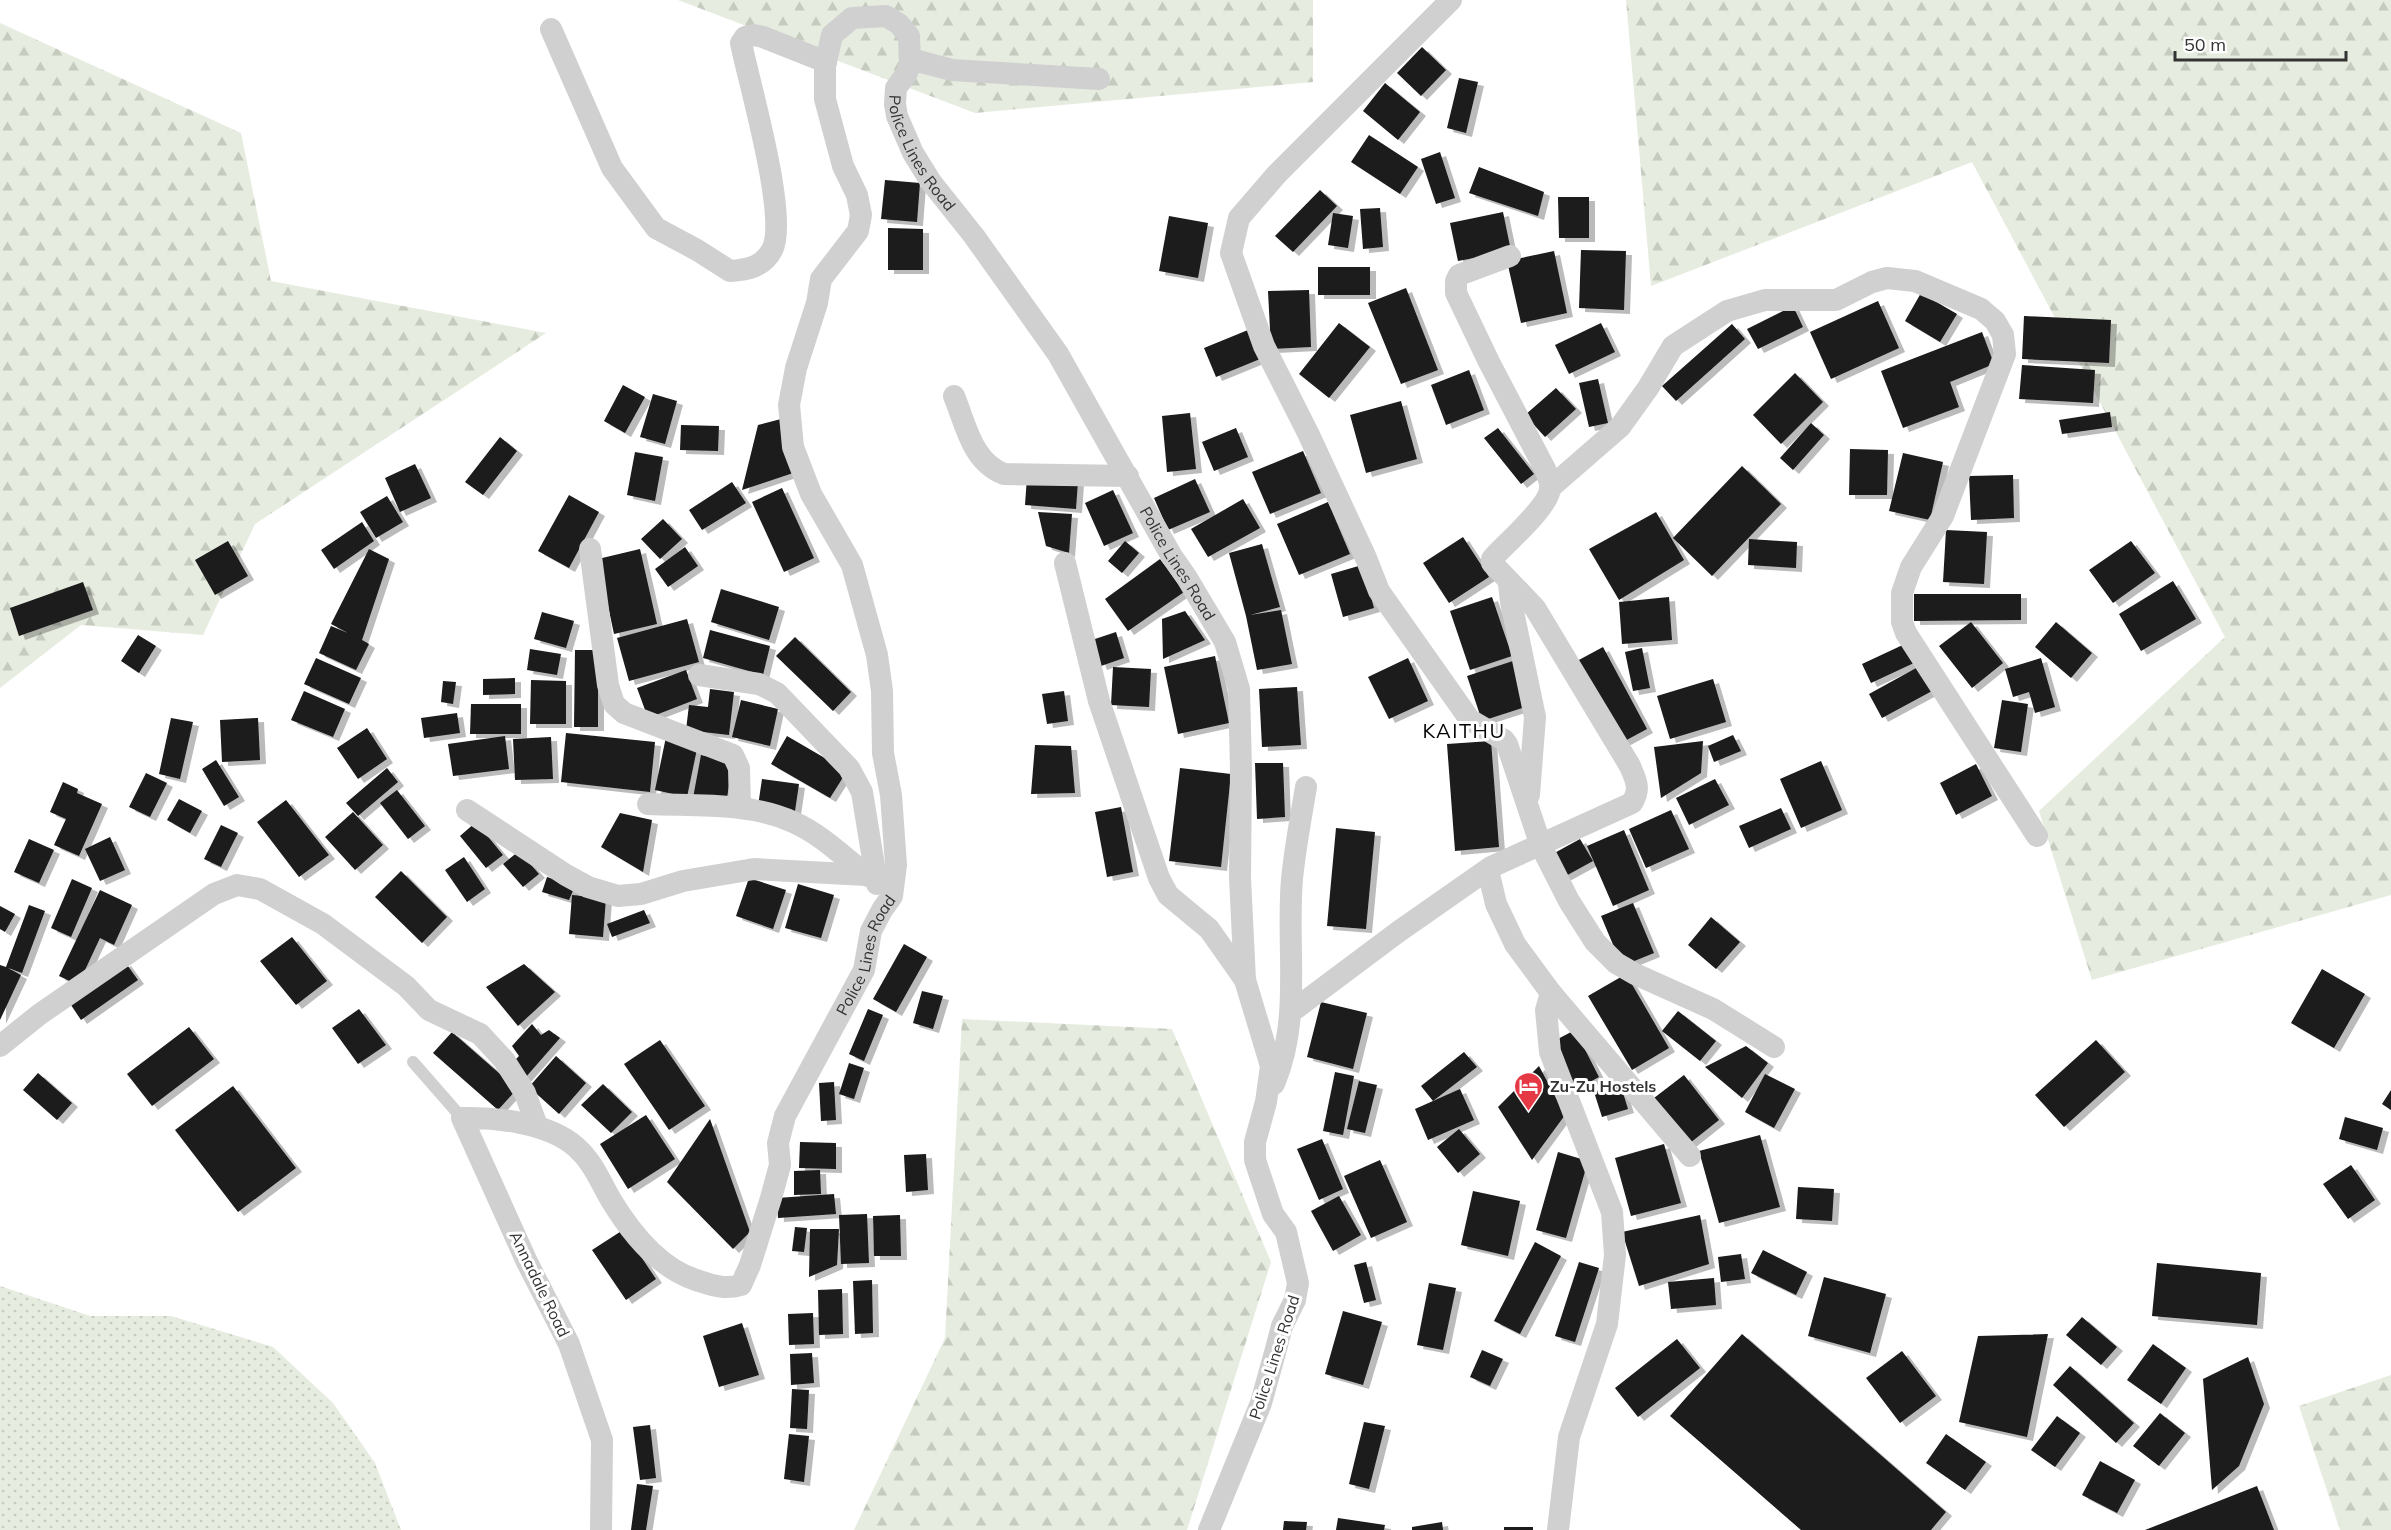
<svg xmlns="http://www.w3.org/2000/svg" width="2391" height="1530" viewBox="0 0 2391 1530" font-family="Mulish,sans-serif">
	<defs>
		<pattern id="grass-dots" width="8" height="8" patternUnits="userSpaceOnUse" patternTransform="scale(1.5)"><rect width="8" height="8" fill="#e6ecdf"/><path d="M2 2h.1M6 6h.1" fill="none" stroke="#c6cbc0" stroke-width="1.8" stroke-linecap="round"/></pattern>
		<pattern id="forest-firs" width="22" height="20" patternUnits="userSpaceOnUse" patternTransform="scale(1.5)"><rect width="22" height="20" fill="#e6ecdf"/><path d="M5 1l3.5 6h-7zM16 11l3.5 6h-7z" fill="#c6cbc0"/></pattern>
		<filter id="shadow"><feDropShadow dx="6" dy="4" stdDeviation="0" flood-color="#0004"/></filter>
	</defs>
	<rect width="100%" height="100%" fill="#fff"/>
	<path fill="url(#grass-dots)" d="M0,1286l90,30h81l102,31 60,56 42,60 26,67h-401z"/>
	<path fill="url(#forest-firs)" d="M678,0h635v82l-338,31z
		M1626,0h765v895l-299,85 -53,-169 186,-174 -253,-475 -321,124z
		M0,23l241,110 30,148 275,52 -291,191 -52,111 -122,-10 -81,63z
		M962,1019l210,10 99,233 -84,268h-333l91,-192z
		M2391,1375v155h-51l-41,-124z"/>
	<path fill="#1a1a1a" filter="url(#shadow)" d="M1422,47l24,23 -25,26 -24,-23z
		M1459,78l19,4 -12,51 -19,-5z
		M1385,83l35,29 -22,28 -35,-29z
		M1369,135l49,32 -18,27 -49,-32z
		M1440,152l15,46 -19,6 -15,-45z
		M1479,167l65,25 -6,24 -69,-23z
		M885,180l35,3 -3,39 -36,-3z
		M1320,190l17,16 -44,46 -18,-16z
		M1558,197h31v41h-30z
		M1380,208l3,39 -20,2 -3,-40z
		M1503,212l8,39 -53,10 -8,-38z
		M1333,213l20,3 -5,32 -20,-3z
		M1169,216l39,7 -10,55 -39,-7z
		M888,228l35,1v41h-35z
		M1581,250l45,1 -2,59 -45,-2z
		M1554,251l13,62 -46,10 -14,-62z
		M1318,267h52v28h-52z
		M1406,288l32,82 -37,14 -33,-81z
		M1309,290l2,57 -40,2 -3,-58z
		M1921,293l36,21 -17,28 -35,-21z
		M1878,301l21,47 -68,31 -21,-47z
		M1793,306l10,21 -45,22 -11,-20z
		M2024,316l87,4 -2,43 -87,-4z
		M1339,323l31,24 -41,51 -30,-24z
		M1601,323l14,29 -46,22 -14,-29z
		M1732,324l13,15 -69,62 -14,-15z
		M1248,330l12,29 -44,18 -12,-29z
		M1982,332l12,32 -44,18 9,25 -56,21 -22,-57z
		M2022,365l73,5 -2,33 -74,-4z
		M1469,370l15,40 -38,15 -15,-40z
		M1795,373l28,29 -42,42 -28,-29z
		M1598,379l10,44 -19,4 -10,-44z
		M623,385l22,12 -20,36 -21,-12z
		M1556,388l20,21 -31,28 -20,-22z
		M653,394l24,7 -12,43 -25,-7z
		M1401,401l16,58 -51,14 -16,-58z
		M2110,412l2,15 -50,7 -3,-14z
		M1190,413l6,56 -29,3 -5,-56z
		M781,419l18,52 -57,19 16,-65z
		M1811,423l13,12 -31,35 -13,-12z
		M681,425l38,1 -1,25 -38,-1z
		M1236,428l12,29 -34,14 -12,-29z
		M1498,428l36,46 -13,10 -37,-46z
		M500,437l17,14 -34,44 -18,-13z
		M1850,449l38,1 -1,45h-38z
		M1303,451l18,42 -51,21 -18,-42z
		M635,452l28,5 -8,44 -28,-6z
		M1903,453l40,9 -13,58 -41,-9z
		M415,464l16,34 -31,14 -15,-34z
		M1742,466l39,38 -69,72 -39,-38z
		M2013,475l1,43 -43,2 -2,-44z
		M1027,477l51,4 -2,28 -51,-4z
		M1195,479l15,33 -42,18 -14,-32z
		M732,482l14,21 -44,27 -13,-20z
		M782,488l32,70 -30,14 -32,-70z
		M1113,490l20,43 -29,13 -19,-43z
		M569,495l30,17 -30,56 -31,-17z
		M387,496l16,26 -27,16 -16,-26z
		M1243,499l17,29 -52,29 -17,-28z
		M1328,502l22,52 -51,21 -22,-51z
		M1038,512l34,2 -3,39 -23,-7z
		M1656,512l28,48 -65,40 -30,-51z
		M663,519l19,20 -22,20 -19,-20z
		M362,522l12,19 -40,28 -13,-19z
		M1946,530l41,2 -3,52 -41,-2z
		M1463,537l26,40 -40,26 -26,-40z
		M1749,539l48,3 -1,26 -48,-3z
		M228,541l20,35 -33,19 -20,-35z
		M1125,541l14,12 -17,20 -14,-12z
		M2131,541l24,32 -42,30 -24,-33z
		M1262,544l18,63 -30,8 31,-5 11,54 -35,6 -11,-54 -17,-63z
		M685,547l13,19 -30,21 -13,-18z
		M369,549l20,10 -27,81 7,4 -13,26 -37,-17 12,-27 17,7 -17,-9z
		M640,549l17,75 -43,10 -16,-75z
		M1160,559l24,33 -56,39 -23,-32z
		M1362,565l12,43 -31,9 -12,-43z
		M2173,581l23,38 -55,32 -22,-37z
		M83,582l10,28 -74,26 -9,-28z
		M721,589l58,18 -10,33 -58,-18z
		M1914,594h107v26l-107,1z
		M1492,597l20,59 -42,14 -20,-59z
		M1669,597l3,43 -50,4 -3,-42z
		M1185,611l20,29 -42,19 -1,-40z
		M542,612l32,9 -8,27 -32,-9z
		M687,619l12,43 -70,19 -12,-43z
		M1971,622l32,41 -31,25 -33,-42z
		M2056,622l36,31 -21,25 -36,-31z
		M710,630l60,16 -7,29 -60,-17z
		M1116,632l8,26 -23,8 -9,-26z
		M138,635l18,11 -17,27 -18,-12z
		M795,637l56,55 -18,19 -57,-55z
		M1907,643l9,19 -45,21 -9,-19z
		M1603,647l44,82 -26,14 -44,-82z
		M1642,648l8,40 -17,3 -8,-39z
		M530,649l31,5 -4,21 -30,-5z
		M575,650h23v77h-24z
		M1215,656l14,67 -51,11 -14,-67z
		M316,658l45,20 -12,26 -45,-20z
		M1408,658l20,43 -39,18 -21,-42z
		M2041,658l14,49 -20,6 -6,-21 -16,5 -8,-28z
		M1513,661l15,45 -46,15 -15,-45z
		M1113,667l38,2 -2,38 -38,-2z
		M1918,667l14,24 -50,27 -13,-24z
		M686,670l11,29 -49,19 -11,-30z
		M515,678v16l-32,1v-16z
		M1713,679l13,43 -56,17 -13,-43z
		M531,680l35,1v43h-36z
		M443,681l13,1 -3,22 -12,-2z
		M1297,687l4,58 -39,2 -3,-58z
		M710,689l24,3 -5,43 -43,-5 3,-25 19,2z
		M304,691l41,18 -12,28 -42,-17z
		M1064,691l4,30 -21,3 -5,-30z
		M741,700l37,9 -8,37 -38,-9z
		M2002,700l26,4 -7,48 -27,-4z
		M471,704h50v30h-51z
		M457,713l3,20 -36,5 -3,-20z
		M171,718l22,4 -13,57 -21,-5z
		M258,718l2,42 -38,2 -2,-42z
		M367,728l20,31 -29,20 -21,-31z
		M566,733l89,9 -5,50 -89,-10z
		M1733,735l8,16 -27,11 -6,-16z
		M505,736l4,33 -56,7 -5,-32z
		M787,736l60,35 -17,27 -59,-34z
		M551,737l2,42 -38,1 -2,-41z
		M666,737l32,7 -11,53 -32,-7z
		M1491,741l8,106 -44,4 -8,-107z
		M1703,741l-2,32 -40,25 -7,-51z
		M1035,745l36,1 4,47 -44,1z
		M701,755l32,6 -7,43 -33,-6z
		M216,760l23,37 -15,9 -22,-37z
		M1821,761l21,49 -41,18 -21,-49z
		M1255,763h28l2,54 -28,2z
		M1976,764l16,32 -36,19 -16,-32z
		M387,768l11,14 -40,34 -12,-13z
		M1180,768l51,6 -10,93 -52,-6z
		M146,773l21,10 -17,34 -21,-10z
		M762,779l37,5 -4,27 -37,-5z
		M1715,779l14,26 -40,20 -13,-27z
		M63,782l15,7 -1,4 25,11 -23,52 -25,-11 12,-26 -16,-7z
		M397,790l28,36 -17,13 -28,-36z
		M179,799l23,12 -12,22 -23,-13z
		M286,800l43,55 -30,22 -42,-55z
		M1121,807l12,65 -26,5 -12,-65z
		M1781,808l10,21 -42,19 -10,-22z
		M1671,810l18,39 -43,19 -17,-39z
		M353,812l30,33 -28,25 -30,-33z
		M620,813l32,7 -9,52 -42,-25z
		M476,822l27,33 -17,13 -26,-32z
		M221,825l17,8 -17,34 -17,-8z
		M1336,828l39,4 -9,97 -39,-3z
		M1624,830l25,60 -36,16 -26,-60z
		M110,837l15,33 -25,11 -15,-32z
		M29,839l25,11 -15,33 -25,-11z
		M1580,839l13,22 -31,17 -13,-22z
		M519,851l20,23 -16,13 -20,-23z
		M464,857l21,32 -18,13 -22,-32z
		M401,871l46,46 -25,26 -47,-46z
		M547,877l28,9 -6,14 -27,-8z
		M749,878l37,12 -13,39 -37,-13z
		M72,879l20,9 -21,49 -20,-9z
		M798,884l36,11 -13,43 -36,-10z
		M100,890l32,15 -18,40 -14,-7 -22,47 -19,-9z
		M572,895l34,3 -3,39 -34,-3z
		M1633,903l21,50 -32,13 -21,-50z
		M29,905l16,6 -23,62 -14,-5 13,7 -21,45v-55l6,2z
		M0,906l15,8 -10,18 -5,-3z
		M644,910l6,13 -38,14 -5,-13z
		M1711,917l29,25 -24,27 -28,-24z
		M292,937l35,44 -31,24 -36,-44z
		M904,944l23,13 -31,55 -23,-13z
		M125,962l13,18 -57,40 -12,-18z
		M524,964l31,28 -37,34 -32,-39z
		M2322,969l43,25 -31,54 -43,-25z
		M1626,974l43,74 -37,22 -44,-74z
		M922,991l21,5 -10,33 -20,-6z
		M1321,1002l46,11 -14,56 -46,-12z
		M359,1009l27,36 -28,19 -26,-36z
		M868,1009l15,6 -19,46 -15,-7z
		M1678,1011l38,30 -16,20 -38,-30z
		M532,1024l9,11 8,-5 11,8 -35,40 -12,-16 6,-6 -7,-10z
		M189,1027l25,32 -62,47 -25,-32z
		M1575,1030l24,47 -22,12 -25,-47z
		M452,1032l65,57 -19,21 -65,-57z
		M660,1040l45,66 -36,24 -45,-66z
		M2096,1040l29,32 -61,55 -29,-32z
		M1746,1046l22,17 -26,35 -37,-31z
		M1464,1052l13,15 -44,34 -12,-15z
		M556,1056l30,27 -27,31 -30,-27z
		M849,1063l15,5 -10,31 -15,-5z
		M1539,1066l26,49 -33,45 -34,-53z
		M1335,1072l19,4 -11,59 -20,-4z
		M38,1073l34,30 -15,17 -34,-30z
		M1765,1074l30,15 -21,39 -29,-16z
		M1684,1075l35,45 -29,23 -36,-45z
		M1359,1081l18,4 -12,48 -18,-4z
		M834,1082l2,38 -15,1 -2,-38z
		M1620,1083l8,26 -26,8 -8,-25z
		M603,1084l29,28 -21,21 -30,-28z
		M233,1086l63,82 -58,44 -63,-82z
		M1460,1089l14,31 -46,20 -13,-31z
		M2391,1090v20l-9,-6z
		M646,1115l29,44 -47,30 -28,-45z
		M2345,1117l38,11 -6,22 -38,-11z
		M710,1119l40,113 -17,17 -66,-67z
		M1459,1129l21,25 -22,19 -21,-26z
		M1760,1135l20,72 -61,16 -20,-72z
		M1322,1139l21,50 -24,11 -22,-51z
		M800,1142l36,1v26l-37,-1z
		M1664,1144l17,59 -50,13 -16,-58z
		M1558,1152l30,9 -22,77 -30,-8z
		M926,1154l2,36 -22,2 -2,-37z
		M1380,1160l27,62 -36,16 -27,-62z
		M2351,1165l24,35 -27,19 -25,-35z
		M820,1170l1,24 -27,1v-24z
		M1798,1187l36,2 -2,32 -36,-2z
		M1473,1191l47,10 -12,55 -47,-11z
		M834,1194l2,20 -58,4 -1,-20z
		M1339,1196l22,39 -28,16 -22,-40z
		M867,1214l2,49 -28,1 -2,-49z
		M900,1215l1,41h-27l-1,-40z
		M1700,1215l9,49 -70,22 -17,-54z
		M795,1227l12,1 -3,24 -12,-1z
		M810,1229h29l-2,36 -28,12z
		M623,1230l33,49 -30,21 -34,-50z
		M1535,1242l26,14 -41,78 -26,-13z
		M1763,1250l44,22 -11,23 -45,-22z
		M1741,1254l4,25 -24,3 -3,-25z
		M1366,1262l10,38 -12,3 -10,-38z
		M1579,1262l20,6 -24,74 -20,-6z
		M2157,1263l104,10 -4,52 -105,-9z
		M1824,1277l62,17 -16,59 -62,-17z
		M1714,1278l2,27 -45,4 -3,-27z
		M872,1280l1,53 -18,1 -2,-53z
		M1429,1283l27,5 -13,62 -26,-5z
		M842,1289l1,45 -24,1 -1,-45z
		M1343,1311l39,11 -19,63 -38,-11z
		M813,1313l1,31 -25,1 -1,-31z
		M2082,1317l35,30 -16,18 -35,-30z
		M742,1323l17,52 -40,12 -16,-51z
		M1742,1334l204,178 -15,18h-130l-131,-114z
		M2048,1334l-21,103 -68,-15 19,-86z
		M1677,1339l23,29 -62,49 -23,-29z
		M2153,1344l33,24 -25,36 -34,-24z
		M1482,1350l21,9 -13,27 -20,-9z
		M1902,1351l34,45 -36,27 -34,-45z
		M812,1353l2,30 -23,2 -1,-31z
		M2248,1357l16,47 -25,62 -27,24 -9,-111z
		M2070,1366l64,57 -18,20 -63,-58z
		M792,1389l17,1 -2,39 -17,-1z
		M2160,1413l25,20 -26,33 -26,-20z
		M2057,1416l23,17 -25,34 -24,-17z
		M1364,1422l21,4 -16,63 -20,-5z
		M650,1425l6,53 -16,2 -7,-53z
		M789,1434l20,2 -5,46 -20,-3z
		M1946,1434l40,28 -21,28 -39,-27z
		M2100,1461l35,19 -18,33 -35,-18z
		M637,1484l16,2 -7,44h-15z
		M2257,1486l17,44h-129z
		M1338,1518l47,7 -1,5h-48z
		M1284,1521l23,1 -1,8h-23z
		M1442,1522l1,8h-31v-3z
		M1504,1527h29v3h-29z"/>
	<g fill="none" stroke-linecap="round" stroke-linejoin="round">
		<path stroke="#d0d0d0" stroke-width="12" d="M413,1062l49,56"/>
		<g stroke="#d0d0d0" stroke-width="22">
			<path d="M1451,0l-174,174 -38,44 -8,35 33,93 44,87 58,125 13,33 91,129 34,20 3,4 34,102 28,55 26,41 21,21 19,11 78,35 61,38"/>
			<path d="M551,29l61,139 44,60 41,22 33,21c17,-1 33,-4 42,-21 17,-31 -23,-167 -31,-207l4,-6 9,-2 9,2 63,25"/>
			<path d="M910,59l42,11 147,9"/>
			<path d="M954,396c12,29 18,66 50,78l124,2"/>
			<path d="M1551,487l69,-60 28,-39 25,-42 54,-35 38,-11h71l36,-18 15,-4 28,3 66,28 14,12 8,14 2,19 -62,162 -32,51 -9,26v29l4,11 131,203"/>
			<path d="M590,549l18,136 6,19 10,9 109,42 6,13 1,40"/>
			<path d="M1065,563l34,138 60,177 9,17 41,34 36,51"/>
			<path d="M1509,584l2,18 24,115 -6,78"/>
			<path d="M699,675l60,9 18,9 72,75 13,24 15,92"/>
			<path d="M648,804c48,2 101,-2 145,18 28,12 52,36 75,54"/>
			<path d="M467,810l99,65 22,12 30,9 23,-2 42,-13 71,-12 112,6"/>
			<path d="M1488,870l8,34 19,40 36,49 139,163"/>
			<path d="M1551,993l-5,17 4,42 62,160 3,43 -8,69 -38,113 -11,93"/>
			<path d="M1291,1012l107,-80 93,-65 141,-64c9,-14 4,-23 -2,-37l-95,-158 -43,-45v-4c13,-15 58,-53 58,-71 1,-6 -3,-13 -5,-19l-56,-107 -33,-69v-12l3,-6 51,-19"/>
			<path d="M0,1046l40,-32 174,-120 23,-9 23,4 63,35 83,62 23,24 51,24 24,26 21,33 12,33"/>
			<path d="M1274,1084c28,-66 12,-136 18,-205 3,-31 9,-62 14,-92"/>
			<path id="s1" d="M601,1530l1,-90 -33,-96 -42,-82 -65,-144c34,-1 87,5 114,29 17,15 24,34 35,53 20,33 48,68 85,80 16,5 28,10 45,5l9,-20 21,-67 9,-33 -2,-22 7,-27 79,-146 7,-39 11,-21 10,-14 4,-31 -5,-70 -8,-42 -1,-62 -5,-36 -25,-90 -41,-71 -18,-47 -4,-42 7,-37 21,-65 4,-24 37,-48 3,-16 -4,-20 -14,-29 -18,-67v-33l7,-31 20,-17 34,-2 13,8 10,12 1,28 -3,9 -11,15 -1,16 2,12 16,37 18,29 43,54 84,118 113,201 16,23 38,64 14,47 2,81 -1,108 5,102 26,86 -5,36 -11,40v18l18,54 13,18 12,51 -3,17 -13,26 -6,23 -15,54 -52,127"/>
		</g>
	</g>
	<defs>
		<symbol id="hotel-pin" viewBox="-11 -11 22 30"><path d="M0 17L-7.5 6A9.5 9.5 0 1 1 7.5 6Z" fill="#e63946" stroke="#fff"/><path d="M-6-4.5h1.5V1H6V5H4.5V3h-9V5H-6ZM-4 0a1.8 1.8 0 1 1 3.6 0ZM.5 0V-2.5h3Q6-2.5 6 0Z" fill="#fff"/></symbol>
	</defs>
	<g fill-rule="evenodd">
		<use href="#hotel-pin" x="1512" y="1070" width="33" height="45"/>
	</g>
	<g text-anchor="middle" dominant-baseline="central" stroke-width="6" stroke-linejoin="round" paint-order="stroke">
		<g font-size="16" fill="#333" stroke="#fff">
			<text stroke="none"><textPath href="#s1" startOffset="2337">Police Lines Road</textPath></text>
			<text stroke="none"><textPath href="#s1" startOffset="2823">Police Lines Road</textPath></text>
			<text stroke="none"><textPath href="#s1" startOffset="1148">Police Lines Road</textPath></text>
			<text transform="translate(540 1284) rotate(64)">Annadale Road</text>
			<text transform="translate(1274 1357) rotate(-72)">Police Lines Road</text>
		</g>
		<g font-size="16" font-weight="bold" fill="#333" stroke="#fff" text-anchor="start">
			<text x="1550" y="1086">Zu-Zu Hostels</text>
		</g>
		<g font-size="20" letter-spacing="1.5" fill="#000" stroke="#fff">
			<text x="1464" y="730">KAITHU</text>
		</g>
	</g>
	<path d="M2175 51v9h171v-9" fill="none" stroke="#333333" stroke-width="3"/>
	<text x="2184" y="51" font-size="18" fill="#333333" stroke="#ffffff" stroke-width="4.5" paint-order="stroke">50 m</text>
</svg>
